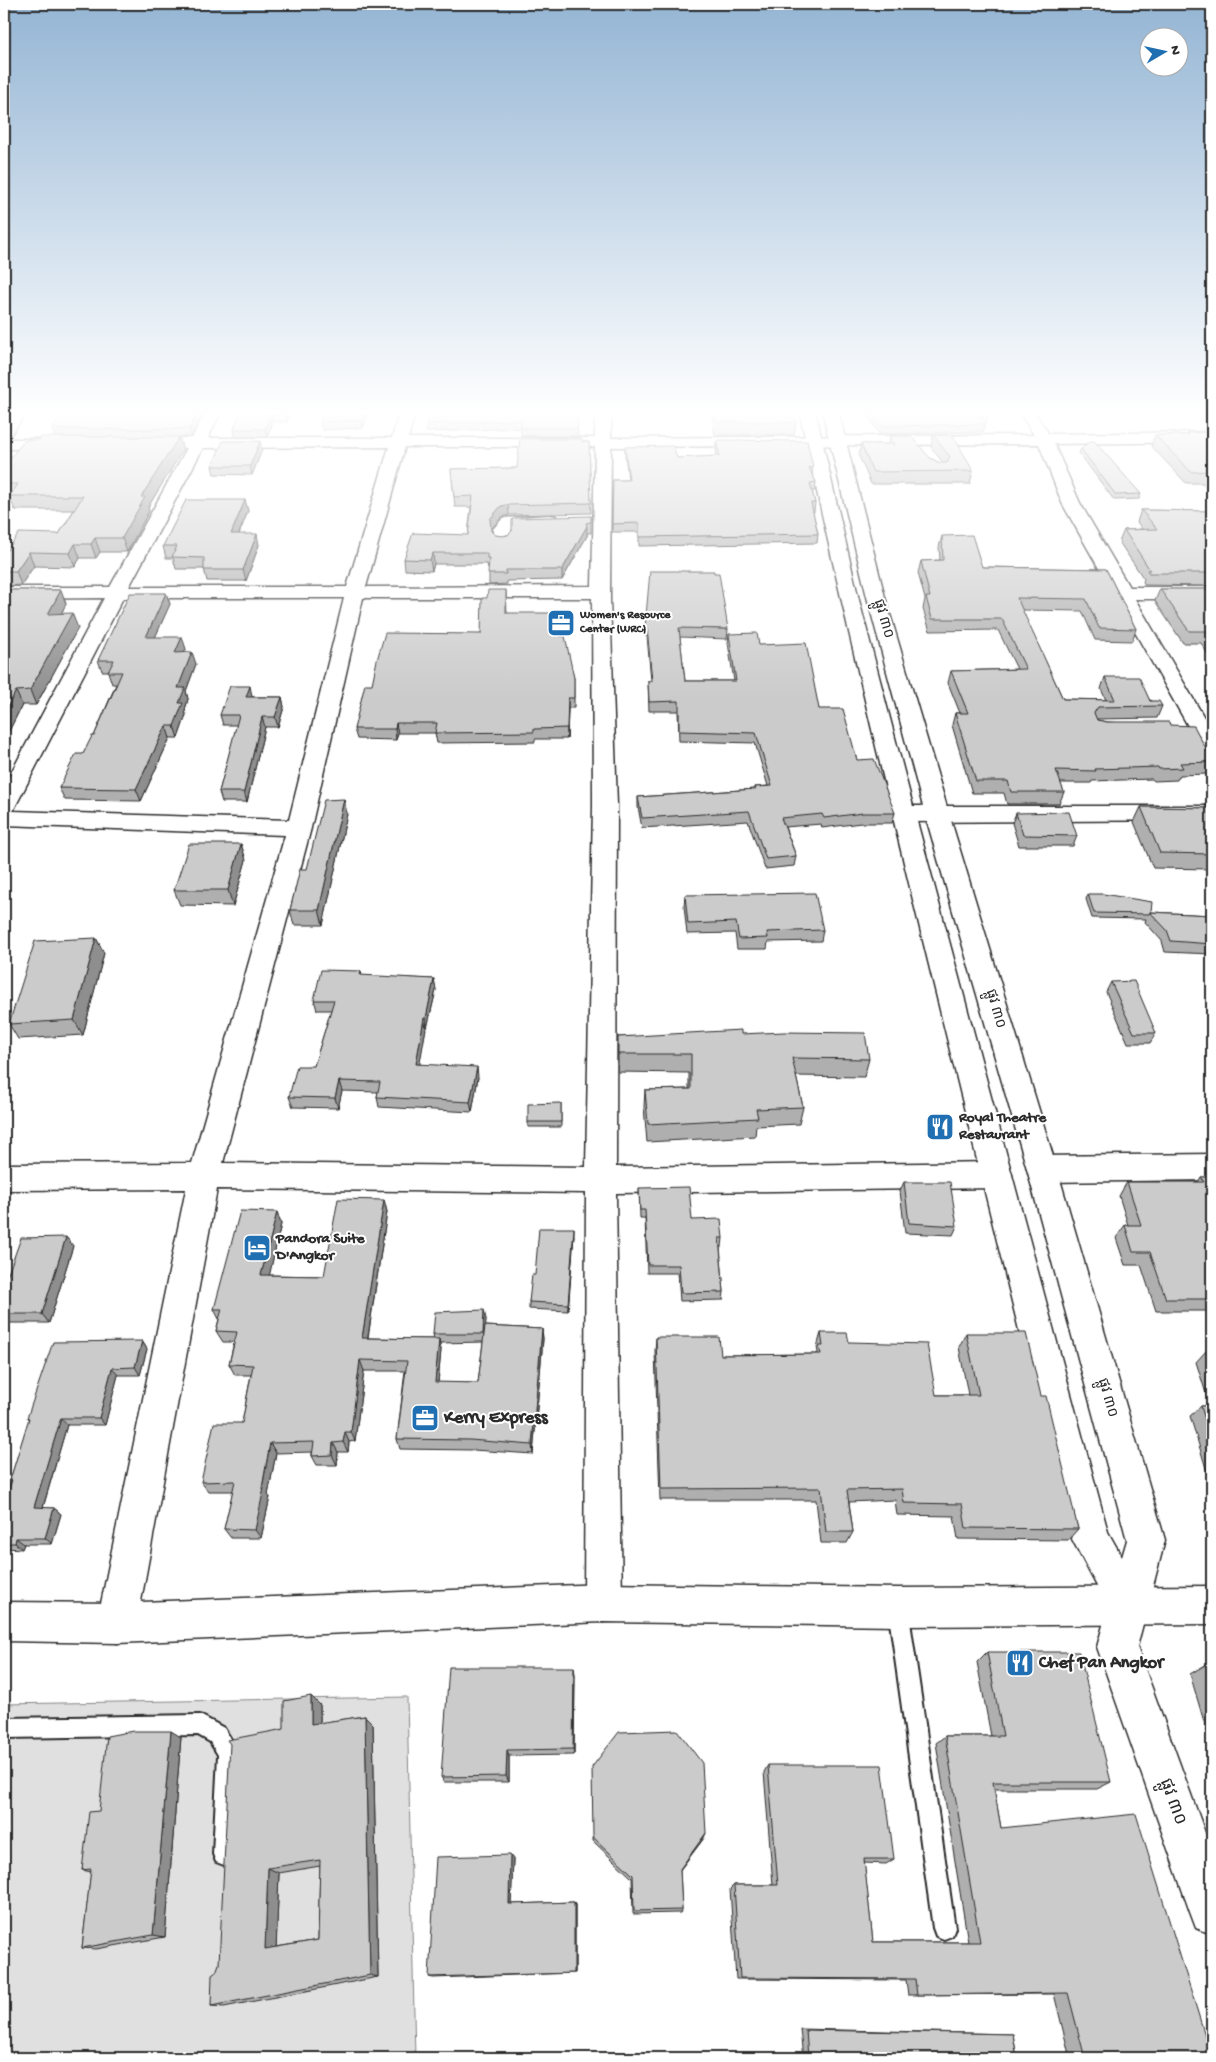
<svg xmlns="http://www.w3.org/2000/svg" width="1216" height="2062" viewBox="0 0 1216 2062" font-family="'Gochi Hand','Noto Sans Khmer',sans-serif">
	<rect width="100%" height="100%" fill="#fff"/>
	<filter id="ink" filterUnits="userSpaceOnUse"><feTurbulence type="fractalNoise" baseFrequency=".02" numOctaves="2"/><feDisplacementMap in="SourceGraphic" scale="10" xChannelSelector="R" yChannelSelector="G"/><feConvolveMatrix kernelMatrix="1 2 1 2 8 2 1 2 1" color-interpolation-filters="sRGB"/></filter>
	<g filter="url(#ink)">
		<path fill="#e0e0e0" stroke="#868686" d="M407,1697l8,361h-411v-354z"/>
		<g fill="none" stroke-linecap="round" stroke-linejoin="round">
			<defs>
				<path id="service" d="M898,1598l7,3 3,7 47,320 -3,8 -8,3 -8,-3 -3,-8 -45,-320 3,-7z
					M200,1715l24,13 15,24 -4,102 -3,8 -8,3 -8,-3 -3,-8 5,-99 -8,-13 -12,-7 -194,3v-20z"/>
				<path id="minor" d="M13,410h15l-18,26 -6,2v-15z
					M207,410h15l-14,28h184l8,-28h16l-8,28h187v-28h16v28l423,-3 -16,-25h15l16,24 163,-2v10l-158,2 26,59 49,84h83v12h-77l77,132v30l-8,-2 -16,-33 -126,-223 -23,-59 -428,3 -1,152 7,206 -1,362 381,-5 11,4 4,9 -4,9 -11,4 -381,5 6,410 -5,14 -14,5 -14,-5 -5,-14 2,-410 -369,-4 -80,434 -6,14 -14,6 -14,-6 -6,-14 89,-434 -182,1v-26l188,-1 93,-328 -281,-10v-39l100,-188 -100,1v-12h106l77,-139h-44l-6,-2 -2,-3 2,-3 6,-2h49zM389,447l-42,140h-218l74,-139zM405,447h190l-3,139 -226,1zM123,598h221l-55,222 -276,-9zM363,598h229l1,207 -7,362 -363,-4 88,-335z
					M4,439h56l6,2 2,3 -2,3 -6,2h-56z
					M550,515l6,1 3,4 -3,4 -42,3 -3,3v10l-3,4 -6,1 -6,-1 -3,-4v-11l10,-11z
					M903,806h309v14l-309,2 -8,-3 -4,-5 4,-5z
					M1212,1154v26l-170,2 -11,-4 -4,-9 4,-9 11,-4z"/>
				<path id="tertiary" d="M799,410h16l44,190 56,214 193,718 14,25 5,-17 -100,-371 -102,-355 -58,-217 -45,-187h16l47,187 64,217 108,355 108,371 -28,107 75,205v82l-16,-6 -6,-16 -93,-265 11,-40 -36,-68 -26,-98c-83,-343 -172,-685 -247,-1031z"/>
				<path id="secondary" d="M603,1584l295,4 314,-2v38l-314,2 -295,-4 -486,21 -113,-2v-39l113,1z"/>
			</defs>
			<use href="#service" stroke="#2b2b2b" stroke-width="4"/>
			<use href="#minor" stroke="#2b2b2b" stroke-width="3"/>
			<use href="#tertiary" stroke="#2b2b2b" stroke-width="3"/>
			<use href="#secondary" stroke="#2b2b2b" stroke-width="3"/>
			<use href="#service" fill="#fff" fill-rule="evenodd"/>
			<use href="#minor" fill="#fff" fill-rule="evenodd"/>
			<use href="#tertiary" fill="#fff" fill-rule="evenodd"/>
			<use href="#secondary" fill="#fff" fill-rule="evenodd"/>
		</g>
		<path fill="#afafaf" stroke="#2b2b2b" fill-rule="evenodd" d="M205,410l-14,27h-12l4,13 -35,57 1,4 -22,41h-27l-4,6h-16l-5,9 -41,-1 -13,19 -17,1v-31l55,-21 15,-24h-59l-5,-12 -6,-1v-35l35,-22 16,-3 -3,-8z
			M241,410h50l-4,12h-14l-6,15h-32l-1,-8z
			M369,410l-6,18 -41,2 -2,-8z
			M576,410l2,26h-57v-8l-94,4 -1,-8z
			M711,410h82l3,12 -2,13h-79z
			M865,410h121l2,6 -2,8h-1l-2,8 -104,2z
			M1212,432v62l-9,-11h-17l-35,-37 4,-11h32l1,-2z
			M933,435l40,36 -3,13h-99l-12,-28 2,-12h28l1,-8 40,22 10,5h3l-12,-16z
			M582,442h7l2,71 -82,2 -7,2 -11,12v2l4,4 7,1 89,-20v17h-4v3l-25,44 -55,1v3l-18,1v-16h-1l-1,-5h-53l-2,7 -27,-1 -1,-11 64,-24 3,-28h-16l-4,-38 66,-1z
			M716,442l97,25 -1,7 4,8 -1,9h-3l3,12 -1,9h-1l5,22 -1,9 -178,3v-14h-27l1,-52h15l-3,-25v-8l52,11 40,-2 -1,-6z
			M1081,449l60,45 -2,5 -25,1 -35,-47z
			M262,450l-10,25 -38,-1 -2,-8z
			M245,500l3,11 -9,23 20,11 -13,36h-39l-3,-12h-28l-3,-11h-7l-3,-12z
			M1141,510l71,1v75l-67,-1 -2,-3 1,-3 -25,-37 5,-12 18,-1 -5,-7z
			M942,536l40,31 124,2 30,60 -4,12 -37,-1 -13,-29 -60,-1 41,89 43,1 -5,-11 4,-12 57,29 -5,12 -60,1v1l10,2 63,3 42,37v2l-5,10 -27,1 -3,5 -23,1 -2,-2 -60,2 -1,2h-31l4,9 -5,12h-52l-3,-11h-32l-20,-68 3,-12h5l-12,-30 3,-12 66,-2 -19,-39 -68,1 -7,-22 2,-10 -7,-26 3,-12 19,-1 -1,-13z
			M5,587l1,3h55l5,14 -5,10 17,14 -42,77h-14l-18,36z
			M1160,589h52v72l-11,-18h-18l-28,-42z
			M506,590l1,23 54,10v13l13,42v30h-6l-1,31h-32v3l-98,1 -2,-10h-37l-2,7 -39,-1 -3,-10 18,-45 109,-50 6,-36z
			M166,593l4,11 -15,33 31,12 -2,4 12,11 -10,27 2,8 -3,11 1,5 -8,23h-8l-29,63 -76,-1 -6,-12 24,-34 11,-18 22,-52h-4l-4,-12 1,-1h-7l-4,-11z
			M645,627l83,2 -1,10 -47,-2 5,44h49l-6,-38 1,-9 30,11 60,64 38,51 38,53 -3,10h-31l-39,5 -1,-4 -36,3 11,29 -2,10 -29,3 -17,-48 -106,7 -4,-21v-10l117,-8v-2l13,-1 -13,-43 -76,-2 -1,-30h-29l-1,-30h3l-4,-45h-2z
			M252,696v1h30l2,10 -6,20h-13l-18,75h-25l-3,-10 18,-67h-14l-3,-10z
			M1141,807l71,1v61l-59,-1 -19,-46z
			M1016,813l61,23 -4,10h-54l-7,-23z
			M347,814l-24,111h-29l-4,-15 17,-41z
			M241,844l5,16 -13,46 -53,-1 -6,-15z
			M1088,894l63,18 61,3v39l-47,-2 -3,-11 -17,-19 1,-3 -54,-1 -6,-19z
			M685,895l138,35 -2,11 -53,1 -1,7h-30l-2,-16 -48,1 -3,-28z
			M96,938l8,15 -21,82 -65,4 -9,-15z
			M361,971l1,5 72,3 2,11 -9,38h-1l-7,36 59,13 -6,35 -93,-5 -2,-10 1,-5 -36,-1 -4,17 -45,-1 -4,-10 25,-31 17,-56h-14l-3,-10z
			M1111,982l45,51 -6,10h-22l-22,-51z
			M741,1034l128,25 -5,18 -68,-1 7,31 -4,17 -43,2 -1,10 -108,6 -3,-35 1,-17 44,-1v-16l-71,-1v-35z
			M561,1103v24h-33v-5z
			M1201,1177h11v134h-56l-15,-46h-16l-9,-27 9,-13h3l-9,-29 8,-14h71z
			M904,1182l53,44 -4,9 -48,-2 -5,-42z
			M639,1188l84,50 -1,9h-2l4,45 -1,8 -43,1 -2,-28h-31l-2,-55h-5z
			M384,1200l3,12 -19,126 66,1 -1,-5 53,-15 -1,7 57,3 1,10 -10,115 -60,-4 -73,-1 -3,-10 8,-68h-41l-9,70 -6,1 -1,10h-10l-1,13h-20l-5,-9v-4l-36,1 -8,42 2,2 -9,41h-30l-7,-9 9,-38h-25l-7,-9 41,-59 9,-48h-16l-6,-11 5,-22h-11l-7,-11 3,-12 -5,-10 63,-97 4,12 -12,51 55,1zM483,1342l-5,41h-40l3,-33 -1,-7z
			M574,1235l-6,76 -39,-2v-7l6,-27z
			M66,1237l7,9 -24,77h-45v-38z
			M821,1333l28,9 87,53h32l-9,-48 7,-14 75,63 37,133 -10,11 -110,-1 -4,-23 -57,-1 -2,-15 -46,2 4,30 -6,11h-26l-5,-43h-156l-5,-149 1,-14 65,18 96,-1 1,-2 -1,-5z
			M142,1341l5,8 -7,26h-22l-13,50h-38l-24,83h11l7,6 -9,30h-28l-2,5 -18,-1v-46l7,-21 -1,-1 19,-60 -2,-2z
			M1206,1351h6v137l-22,-72 11,-10h9l-14,-44z
			M987,1652l124,130 -14,7h-103l7,39 211,230h-142l-16,-64 -146,1 -2,-15 -170,-1 -6,-90 4,-4h39l-9,-113 4,-7 126,94 -8,5 -22,-1 9,79h95l-32,-199 9,-7h46l-14,-74z
			M1207,1664h5v85l-22,-75z
			M575,1674l-1,81 -65,1v26h-65l-3,-5z
			M311,1696l9,9v18l45,-7 8,8 5,253 -154,30 -13,-1 8,-42 65,-235zM320,1866l-2,74 -42,7 3,-74z
			M181,1737l-16,200 -69,12 -14,-1 9,-76 -9,-2 17,-59z
			M593,1837l111,1 -24,32 2,40 -2,3 -47,1 -1,-36 -39,-37z
			M513,1859l-2,45 63,-2 1,3v68l-142,5 -4,-1z
			M800,2029l213,5 4,24h-214z"/>
		<path fill="#8e8e8e" stroke="#2b2b2b" d="M199,410h6l-14,27 -2,-8z
			M287,410h4l-4,12 -1,-8z
			M365,410h4l-6,18 -1,-8z
			M271,414l2,8 -6,15 -2,-8z
			M179,437l4,13 -35,57 1,4 -22,41 -5,-14 19,-41z
			M260,441l2,9 -10,25 -2,-9z
			M245,500l3,11 -14,35 -3,-12z
			M508,505l1,10 -7,2 -11,12 1,12 -2,-22 11,-13z
			M587,526v10l-25,44v-10z
			M257,534l2,11 -13,36 -3,-11z
			M95,538l5,14 -4,6 -5,-14z
			M75,544l5,14 -5,9 -5,-14z
			M29,552l5,14 -13,19 -5,-14z
			M433,553l1,11 -2,7 -2,-11z
			M61,590l5,14 -12,24 -6,-14z
			M166,593l4,11 -20,45 -4,-12z
			M72,613l6,15 -42,77 -6,-15z
			M182,637l4,12 -7,15 -4,-11z
			M192,652l4,12 -10,27 2,8 -3,11 1,5 -8,23 -4,-12 5,-23 -1,-15z
			M250,686l2,10 -3,11 -3,-10z
			M16,691l6,14 -18,36v-28z
			M282,697l2,10 -6,20 -3,-10z
			M568,698v10l-1,31v-11z
			M262,717l3,10 -18,75 -3,-10z
			M396,723l2,10 -2,7 -1,-11z
			M166,726l4,12 -29,63 -5,-12z
			M344,799l3,15 -24,111 -4,-15z
			M241,844l5,16 -13,46 -5,-16z
			M96,938l8,15 -21,82 -9,-15z
			M434,979l2,11 -9,38 -1,-10z
			M424,1018l2,10 -8,46 -2,-10z
			M477,1067l1,10 -6,35 -2,-10z
			M339,1081l3,10 -4,17 -3,-10z
			M384,1200l3,12 -21,137 -4,-11z
			M277,1212l4,12 -14,62 -6,-11z
			M574,1228v7l-6,76v-7z
			M66,1237l7,9 -24,77 -7,-9z
			M484,1310l2,9 -1,23 -2,-8z
			M542,1329l1,10 -10,115 -1,-9z
			M439,1339l2,11 -4,43 -2,-11z
			M142,1341l5,8 -7,26 -5,-8z
			M360,1360l4,11 -9,70 -4,-9z
			M112,1368l6,7 -13,50 -6,-7z
			M61,1418l6,7 -26,89 -7,-7z
			M345,1432l4,10 -1,10 -5,-10z
			M270,1443l6,10 -8,42 2,2 -9,41 -6,-8z
			M333,1443l5,9 -1,13 -5,-10z
			M54,1508l7,6 -9,30 -7,-6z
			M16,1538l8,6 -2,5 -7,-6z
			M574,1667l1,7 -1,81 -1,-6z
			M311,1696l9,9v28l-9,-9z
			M365,1716l8,8 5,253 -8,-2z
			M171,1731l10,6 -16,200 -12,-2z
			M507,1750l2,6v26l-3,-6z
			M706,1833l-2,5 -26,34 2,-3z
			M510,1855l3,4 -2,47 -2,-2z
			M268,1868l11,5 -3,78 -11,-2z
			M574,1902l1,3v68h-1z"/>
		<path fill="#cbcbcb" stroke="#2b2b2b" fill-rule="evenodd" d="M65,410h134l-10,19h-137z
			M241,410h46l-1,4h-15l-6,15h-31z
			M324,410h41l-3,10 -42,2z
			M429,410h147l2,18h-57v-8l-95,4z
			M714,410h79l3,12h-80z
			M871,410h115l2,6h-9l6,8 -104,2z
			M1212,432v45l-4,-6 -17,1 -36,-37h34l-1,-2z
			M933,435h20l20,36 -100,1 -12,-28h34l-5,-8h21l19,22 10,5h7l3,-6z
			M41,437h138l-38,60h4l-23,41h-27l-4,6h-16l-5,9 -41,-1 -13,19h-12v-16l15,-22 40,1 24,-38h-73l8,-12h-14v-22l3,-5h4l14,-17h14z
			M520,439h62v3h7l2,61 -83,2 -7,1 -11,13 1,12 4,4 7,1 6,-1 4,-4v-11l2,-2 77,-2v6l-5,1 1,3 -25,44h-56v4h-18l1,-16h-2v-5h-54l-3,7 -26,-1 9,-26 55,2 5,-39 -19,1 -3,-28 66,-1z
			M718,440l89,1 6,26 -4,1 7,14 -6,1 5,20h-4l7,31 -179,3v-14l-27,1 1,-44h16l-4,-33 48,-1 4,12 43,-2 -4,-14z
			M223,441h37l-10,25h-38z
			M1090,441h4l47,53 -25,1 -35,-46z
			M186,500h59l-14,34h26l-14,36h-39v-12l-32,-1 5,-11h-14z
			M1141,510l71,1v62h-63l-2,-3h3l-26,-40 33,-1z
			M972,535l10,32 124,2 30,60 -37,-1 -13,-29 -69,-1 46,101 52,1 -10,-23h34l11,24h9l3,5 -64,1 -4,6 3,7 10,2h62l1,3 24,1 18,34v2l-32,1 3,5 -24,1 -1,-2 -63,2 1,2 -40,-1 8,22h-53l-3,-11h-32l-21,-68h13l-17,-42 75,-2 -24,-50h-70l-6,-22h4l-9,-36 22,-1 -1,-24z
			M650,571h64v2h5l9,56 -49,-1 6,53h51l-7,-47 28,-1 2,12 47,-2 13,66h24l14,51 17,-1 21,54h-32l-39,5 -2,-4 -41,4 15,38 -30,3 -17,-48 -107,7 -4,-21 118,-8 -1,-2 17,-1 -16,-53 -77,-2v-30l-30,1 -1,-21h4l-5,-54h-2z
			M1160,589h52v51l-5,-9h-18z
			M4,590h57l-13,24 24,-1 -42,77 -14,1 -12,22z
			M488,590h18v23h55l-1,23h5l9,42v20h-6l-1,30 -33,1v3l-99,1 2,-10h-41l-1,6h-41l11,-45h7l5,-24 8,-27 96,1 1,-36h5z
			M130,593h36l-20,44h36l-7,16 17,-1 -14,36h7l-6,15h4l-9,23h-8l-30,63 -77,-1 17,-34h7l9,-18h2l28,-64h-14l6,-12h-16z
			M230,686h20l-4,11h36l-7,20h-13l-18,75h-25l20,-77h-19z
			M344,799l-25,111h-29l10,-41h7l17,-69z
			M1141,807l71,1v46l-52,-1z
			M1069,812l8,24 -54,-1 -7,-22z
			M189,844h52l-13,46h-54z
			M815,893l8,37 -56,2 1,6 -29,1 -3,-17 -48,2 -3,-29z
			M1088,894h15l49,8 -1,10h-1l-1,2 -55,-1z
			M1150,912l62,3v29l-41,-3 -4,-11z
			M96,938l-22,82 -65,4 26,-83z
			M321,970l40,1 -1,4 74,4 -8,39h-2l-8,46 61,3 -7,35 -93,-5 3,-15 -41,-1 -4,17 -46,-1 8,-31h17l20,-66h-20z
			M1134,981l22,52h-22l-23,-51z
			M741,1030v4l43,-2 81,1 4,26 -77,-1 11,49 -47,2 2,9 -110,6 -3,-34 46,-1v-35h-73v-17z
			M561,1103v19h-33v-18z
			M1201,1177h11v122h-46l-16,-47h-17l-8,-27h16l-14,-43h77z
			M904,1182h46l7,44 -48,-3z
			M689,1187l3,33 29,-1 2,19h-4l5,54 -43,1 -2,-28h-31l-3,-55h-5l-1,-22z
			M338,1199l46,1 -22,138 77,1 -4,43 43,1 7,-57 57,3 -10,116 -62,-5 -73,-1 10,-78 -47,-1 -9,72h-6l-2,10 -10,1 -1,12 -20,1 2,-14 -44,1 -8,45h2l-9,42 -31,-1 11,-48 -34,1 13,-59h28l11,-58 -24,-1 8,-32 -21,-1 6,-22h-8l26,-98 37,1 -16,63 63,1z
			M539,1228h35l-6,76 -39,-2 3,-27h3z
			M66,1237l-24,77h-38v-29l17,-47z
			M484,1310l-1,24h-50l2,-22z
			M821,1333h26l2,9 78,2 9,51h43l-13,-62h60l15,63h5l32,133 -112,-1 -4,-24 -58,-1 -2,-14 -55,1 6,42h-27l-5,-44 -160,1 -5,-152h63l2,18 100,-1 -2,-8h4z
			M142,1341l-7,26 -23,1 -13,50h-38l-27,89 20,1 -9,30h-29l-1,5h-11v-41l8,-22h-2l19,-62h-2l26,-76z
			M1206,1351h6v19z
			M1201,1406h11v37z
			M987,1652h92l32,130h-118l8,46 135,-14 76,244h-127l-17,-65 -151,2 -2,-16 -175,-1 -6,-93h44l-10,-120h114l12,94h-30l9,83h107l-35,-206h58z
			M1207,1664h5v15z
			M449,1667h125l-1,82 -66,1 -1,26 -65,1z
			M311,1696v28l54,-8 5,259 -159,31 1,-31 4,-3 3,-8 11,-220 -3,-4 57,-11v-28zM320,1860l-2,80 -53,9 3,-81z
			M677,1730l25,33 4,70 -26,36 2,41 -48,1 -1,-36 -40,-38 -1,-70 27,-35z
			M133,1731h38l-18,204 -71,13 9,-79 -9,1 7,-58 10,-1 8,-75z
			M510,1855l-1,49 65,-2v71l-145,4 7,-120z
			M806,2030l207,4 4,24h-209z"/>
	</g>
	<linearGradient id="sky" x2="0" y2="1"><stop stop-color="#94b5d4"/><stop offset="0.59" stop-color="#fff"/><stop offset="1" stop-color="#fff" stop-opacity="0"/></linearGradient>
	<rect width="1216" height="699" fill="url(#sky)"/>
	<defs>
		<symbol id="office-square" viewBox="-11 -11 22 22"><rect x="-9" y="-9" width="18" height="18" rx="4" fill="#1f6fb2" stroke="#fff"/><path d="M-6-3h4V-5.5h4V-3h4V5H-6ZM-1-4.5V-3h2v-1.5ZM-6 0V1H6V0Z" fill="#fff"/></symbol>
		<symbol id="restaurant-square" viewBox="-11 -11 22 22"><rect x="-9" y="-9" width="18" height="18" rx="4" fill="#1f6fb2" stroke="#fff"/><path d="M-5-6h1v4h1v-4h1v4h1v-4h1v5L-1.5 .5V6h-2V.5L-5-1ZM5-6V6H3V1.5H1.5Q1.5-4 5-6Z" fill="#fff"/></symbol>
		<symbol id="hotel-square" viewBox="-11 -11 22 22"><rect x="-9" y="-9" width="18" height="18" rx="4" fill="#1f6fb2" stroke="#fff"/><path d="M-6-4.5h1.5V1H6V5H4.5V3h-9V5H-6ZM-4 0a1.8 1.8 0 1 1 3.6 0ZM.5 0V-2.5h3Q6-2.5 6 0Z" fill="#fff"/></symbol>
	</defs>
	<g fill-rule="evenodd">
		<use href="#office-square" x="545" y="607" width="32" height="32"/>
		<use href="#restaurant-square" x="924" y="1111" width="32" height="32"/>
		<use href="#hotel-square" x="241" y="1232" width="32" height="32"/>
		<use href="#office-square" x="409" y="1402" width="32" height="32"/>
		<use href="#restaurant-square" x="1004" y="1647" width="32" height="32"/>
	</g>
	<g text-anchor="middle" dominant-baseline="central" stroke-width="4" stroke-linejoin="round" paint-order="stroke">
		<g font-size="12" font-weight="bold" fill="#2b2b2b" stroke="#fff" text-anchor="start">
			<text x="580" y="616">Women's Resource<tspan x="580" dy="14">Center (WRC)</tspan></text>
		</g>
		<g font-size="15" fill="#2b2b2b" stroke="#fff">
			<text transform="translate(883 619) rotate(74)">ផ្លូវ ៣០</text>
			<text transform="translate(995 1009) rotate(74)">ផ្លូវ ៣០</text>
			<text transform="translate(1107 1398) rotate(74)">ផ្លូវ ៣០</text>
		</g>
		<g font-size="15" font-weight="bold" fill="#2b2b2b" stroke="#fff" text-anchor="start">
			<text x="959" y="1118">Royal Theatre<tspan x="959" dy="17">Restaurant</tspan></text>
			<text x="276" y="1239">Pandora Suite<tspan x="276" dy="17">D'Angkor</tspan></text>
		</g>
		<g font-size="18" font-weight="bold" fill="#2b2b2b" stroke="#fff" text-anchor="start">
			<text x="444" y="1418">Kerry Express</text>
			<text x="1039" y="1663">Chef Pan Angkor</text>
		</g>
		<g font-size="18" fill="#2b2b2b" stroke="#fff">
			<text transform="translate(1172 1802) rotate(70)">ផ្លូវ ៣០</text>
		</g>
	</g>
	<rect width="1216" height="2062" fill="none" stroke="#fff" stroke-width="20"/>
	<rect x="10" y="10" width="1196" height="2042" fill="none" stroke="#2b2b2b" stroke-width="2" filter="url(#ink)"/>
	<g transform="translate(1164 52) rotate(81)"><circle r="24" fill="#ffffff" stroke="#aaaaaa"/>
	<path d="M0-4L9 19L0 12L-9 19Z" fill="#1f6fb2"/>
	<text y="-8" font-size="14" font-weight="bold" text-anchor="middle" fill="#2b2b2b">N</text>
	</g>
</svg>
